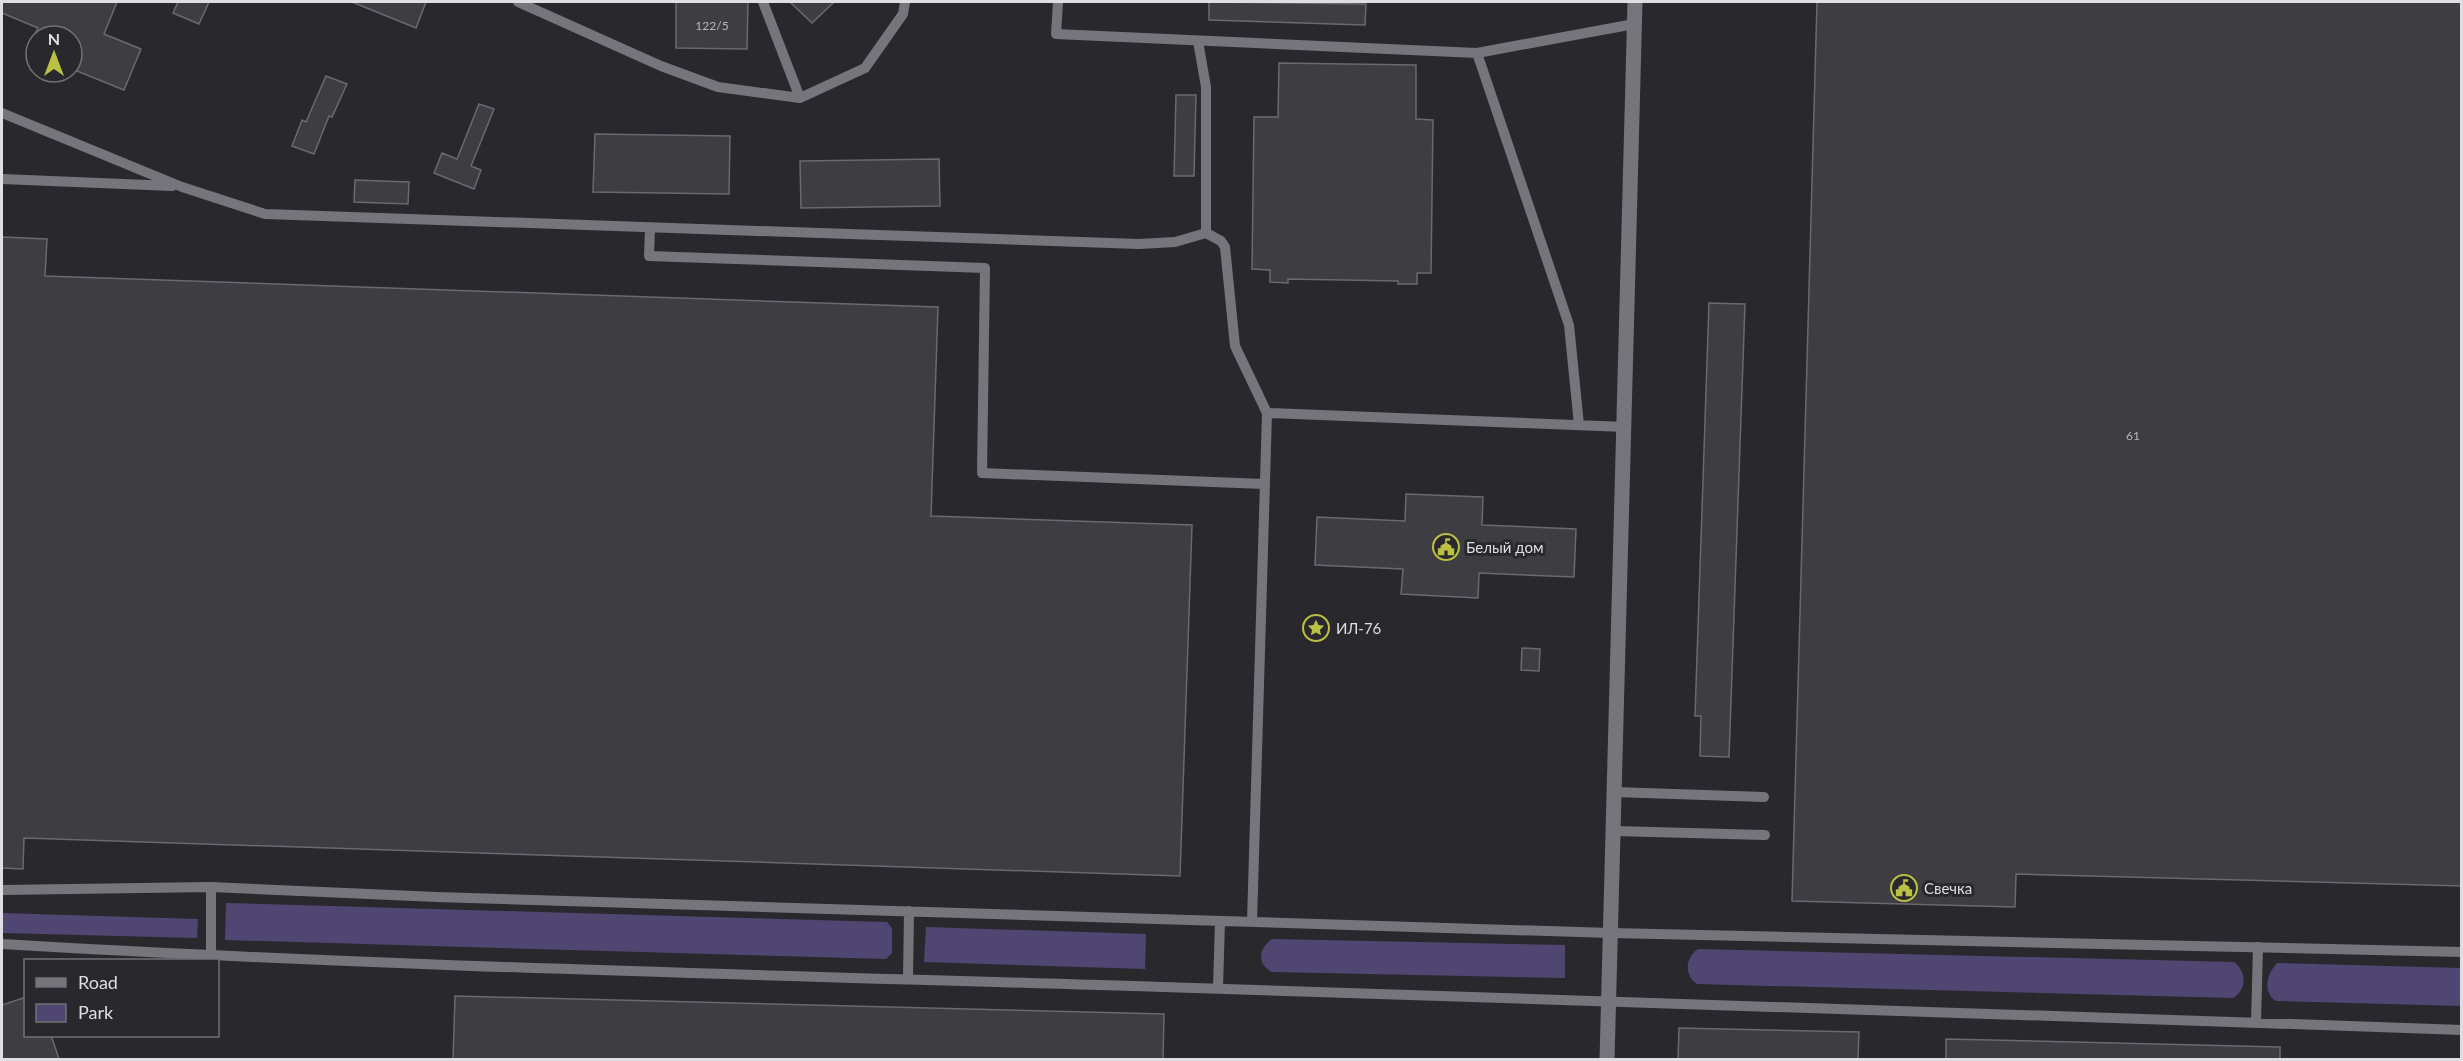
<svg xmlns="http://www.w3.org/2000/svg" width="2463" height="1061" viewBox="0 0 2463 1061" font-family="Lato,sans-serif">
	<rect width="100%" height="100%" fill="#29292d"/>
	<path fill="#4f4771" d="M226,903l661,19 5,6v25l-6,6 -661,-19z
		M2,913l196,6 -1,19 -195,-5z
		M926,927l220,7 -1,35 -221,-7z
		M1272,939l293,6v33l-293,-6c-16,-8 -13,-24 0,-33z
		M1698,949l536,13c13,10 13,28 -1,36l-536,-14c-13,-9 -12,-26 1,-35z
		M2277,963l184,5v38l-185,-5c-14,-9 -9,-27 1,-38z"/>
	<path fill="#3e3d42" stroke="#6a696f" stroke-width="1.5" d="M2,2h115l-13,32 37,15 -17,41 -52,-21v-33h-38l4,-8 -36,-15z
		M178,2h31l-10,22 -26,-11z
		M352,2h74l-10,26z
		M676,2h72l-1,47 -71,-1z
		M790,2h44l-22,21z
		M1209,2l157,2 -1,21 -156,-5z
		M1817,2h645v884l-446,-12 -1,33 -223,-6z
		M1279,63l137,2v54l17,1 -2,153h-14v11h-19v-3l-110,-2v4l-18,-1v-12l-18,-1 2,-152h24z
		M326,76l21,8 -15,33 -3,-1 -15,38 -22,-8 10,-26 4,2z
		M1176,95h20l-2,81h-20z
		M479,104l15,5 -23,57 10,4 -7,19 -40,-16 8,-20 15,6z
		M595,134l135,2 -1,58 -136,-2z
		M939,159l1,47 -139,2 -1,-47z
		M355,180l54,2 -1,22 -54,-2z
		M2,237l45,2 -2,37 893,31 -7,209 261,9 -12,351 -1156,-38 -1,31 -21,-1z
		M1709,303l36,1 -16,453 -29,-1 1,-40h-6z
		M1406,494l77,3 -1,28 94,4 -2,48 -95,-4 -1,25 -77,-4 2,-25 -88,-4 2,-48 88,4z
		M1522,648l18,1 -1,22 -18,-1z
		M455,996l709,18 -1,45h-710z
		M26,997v38h25l8,24h-57v-54z
		M1679,1028l180,4 -1,27h-180z
		M1946,1039l334,8v12h-334z"/>
	<g fill="none" stroke-linecap="round" stroke-linejoin="round">
		<path stroke="#76757b" stroke-width="10" d="M518,2l143,64 57,21 82,11 65,-30 38,-54 2,-12
			M763,2l37,96
			M1058,2l-2,32 421,19 157,-29
			M1198,41l8,46v146
			M1477,53l92,272 10,100
			M2,113l180,74 83,27 874,30 36,-2 31,-9 15,8 4,6 10,99 32,67 -15,509
			M2,179l170,7
			M650,228l-1,28 336,12 -3,205 282,11
			M1267,413l358,14
			M1614,792l150,5
			M1614,831l151,4
			M211,887v70
			M2,890l209,-3 226,10 1174,36 851,19
			M2,944c386,23 774,31 1161,43 433,12 866,28 1299,43
			M908,979l1,-68
			M1218,988l2,-67
			M2256,1023l2,-76"/>
		<path stroke="#76757b" stroke-width="15" d="M1607,1060l28,-1058"/>
	</g>
	<defs>
		<symbol id="civic-ring" viewBox="-11 -11 22 22"><circle r="9.5" fill="#29292d" stroke="#bbc045" stroke-width="1.5"/><path d="M-.6-6.5H3V-4.5H.6V-3L4-1V1h2V6H-6V1h2V-1L-.6-3ZM-1.2 2.5V6h2.4V2.5Z" fill="#bbc045"/></symbol>
		<symbol id="sight-ring" viewBox="-11 -11 22 22"><circle r="9.5" fill="#29292d" stroke="#bbc045" stroke-width="1.5"/><path d="M0-6L1.8-2.2L6-1.7L2.9 1.2L3.7 5.4L0 3.3L-3.7 5.4L-2.9 1.2L-6-1.7L-1.8-2.2Z" fill="#bbc045"/></symbol>
	</defs>
	<g fill-rule="evenodd">
		<use href="#civic-ring" x="1431" y="532" width="30" height="30"/>
		<use href="#sight-ring" x="1301" y="613" width="30" height="30"/>
		<use href="#civic-ring" x="1889" y="873" width="30" height="30"/>
	</g>
	<g text-anchor="middle" dominant-baseline="central" stroke-width="6" stroke-linejoin="round" paint-order="stroke">
		<g font-size="12" fill="#b7b6ba">
			<text x="712" y="25">122/5</text>
			<text x="2133" y="435">61</text>
		</g>
		<g font-size="15" fill="#dfdfe2" stroke="#29292d" text-anchor="start">
			<text x="1466" y="547">Белый дом</text>
			<text x="1336" y="628">ИЛ-76</text>
			<text x="1924" y="888">Свечка</text>
		</g>
	</g>
	<rect width="2463" height="1061" fill="none" stroke="#dfdfe2" stroke-width="6"/>
	<rect x="24" y="959" width="195" height="78" fill="#29292d" stroke="#727275" stroke-width="1.5"/>
	<rect x="36" y="978" width="30" height="9" fill="#76757b" stroke="#727275" stroke-width="1.5"/>
	<text x="78" y="989" font-size="18" fill="#dfdfe2">Road</text>
	<rect x="36" y="1004" width="30" height="18" fill="#4f4771" stroke="#727275" stroke-width="1.5"/>
	<text x="78" y="1019" font-size="18" fill="#dfdfe2">Park</text>
	<g transform="translate(54 54)"><circle r="28" fill="#29292d" stroke="#727275" stroke-width="1.5"/>
	<path d="M0-4.5L10 22L0 15L-10 22Z" fill="#bbc045"/>
	<text y="-9" font-size="16" font-weight="bold" text-anchor="middle" fill="#dfdfe2">N</text>
	</g>
</svg>
